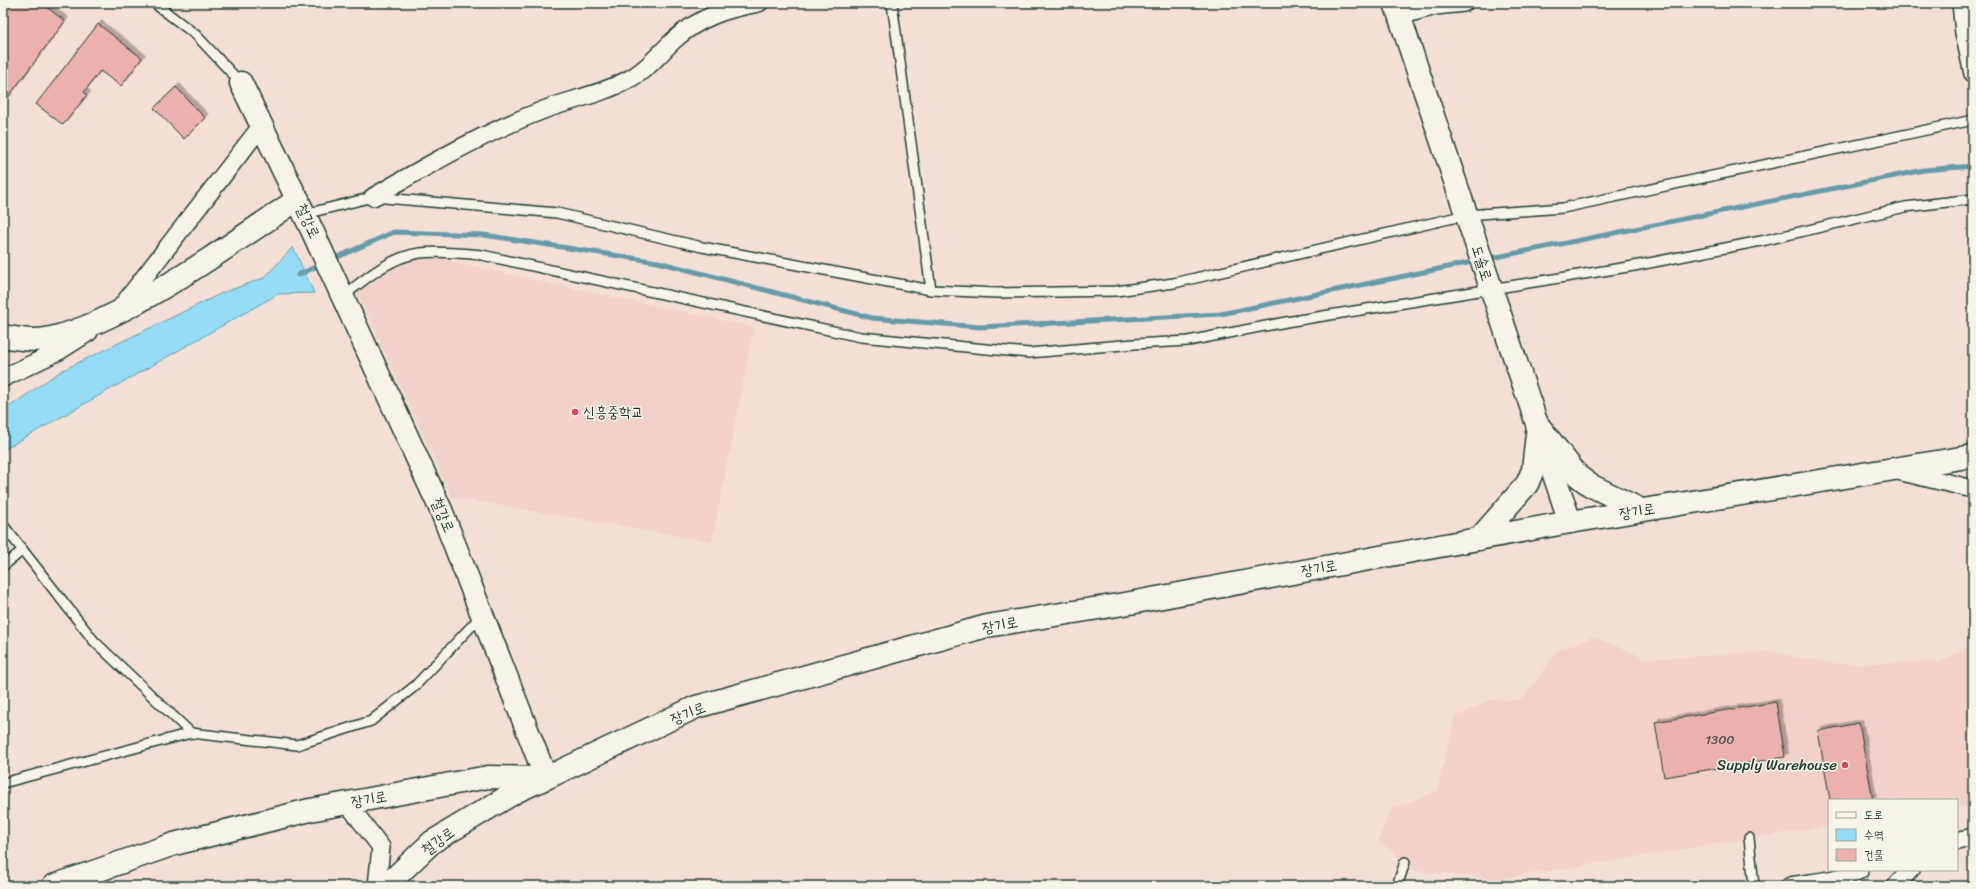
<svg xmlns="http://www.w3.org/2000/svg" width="1976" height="889" viewBox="0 0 1976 889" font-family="Sriracha,'Poor Story',sans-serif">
	<defs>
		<filter id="shadow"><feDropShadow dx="3.5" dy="-3.5" stdDeviation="0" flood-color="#0004"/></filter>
	</defs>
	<rect width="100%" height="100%" fill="#f4dfd7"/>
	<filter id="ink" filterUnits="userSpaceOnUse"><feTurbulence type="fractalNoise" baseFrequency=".025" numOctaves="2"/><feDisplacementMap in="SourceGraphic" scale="8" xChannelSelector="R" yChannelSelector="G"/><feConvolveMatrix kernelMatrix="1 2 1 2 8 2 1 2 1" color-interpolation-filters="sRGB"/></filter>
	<g filter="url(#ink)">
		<path fill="#f2d1cb" d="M415,254l339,73 -42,215 -260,-45 -96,-207z
			M1592,637l36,13 16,9 127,-7 63,12 107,-2 32,-18v162l-16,2v-8h-128v26l-330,53 -83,-8 -38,-31 13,-30 46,-19 18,-74 36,-17h31l35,-49z"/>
		<path fill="#94dcf5" stroke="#659ca8" d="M293,247l21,46 -36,1 -275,156v-39l58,-40 161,-78 42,-15z"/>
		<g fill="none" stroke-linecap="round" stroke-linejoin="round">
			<path stroke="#659ca8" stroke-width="5" d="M1487,259l437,-89 49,-4
				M331,260l63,-28 90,3 174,27 214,56 108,9 241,-13 256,-53
				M298,275l24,-11"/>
		</g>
		<path fill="#ecb1ae" stroke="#1f3d34" filter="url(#shadow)" d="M3,3h38l24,18 -62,83z
			M98,24l44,34 -21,28 -21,-15 -16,21 3,3 -24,30 -27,-21z
			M176,87l29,31 -21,21 -30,-31z
			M1776,702l9,55 -121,20 -9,-55z
			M1859,723l14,77h-43l-12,-69z"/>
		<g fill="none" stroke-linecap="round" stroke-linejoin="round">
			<defs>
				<path id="service" d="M154,3l42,32 45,48
					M892,3l39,287 66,3 119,-2 58,-8 292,-68 97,-7 410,-88
					M305,214l68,-17 184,16 145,34 229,43
					M342,297c23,-18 48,-40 78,-44 20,-2 41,0 62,2l379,82 168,16 105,-9 54,-3 98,-19 348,-56 132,-26 139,-33 68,-8
					M3,525l91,116 97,92
					M3,566l20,-16
					M3,783l188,-50 106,12 74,-24 44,-35 66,-70
					M1749,838l5,48
					M1397,886l8,-24"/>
				<path id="minor" d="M1961,3l3,30 9,41
					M1399,16l36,-10 29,-3
					M373,197c57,-33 112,-65 173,-88 28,-10 59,-16 85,-31 17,-9 29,-25 43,-38 25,-23 52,-31 85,-37
					M118,311l144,-186
					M3,378l56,-27 30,-19
					M1898,471l75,18
					M347,803l34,44 -4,39
					M1957,841l16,-4
					M1790,886c23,-4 49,-5 70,-16
					M1896,886l14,-16"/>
				<path id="tertiary" d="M1395,3l175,519
					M3,336c16,3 32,6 48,2 31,-7 60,-22 87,-36 56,-31 107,-67 160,-103"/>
				<path id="secondary" d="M1538,425l40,51 12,9 51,25
					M1479,539l48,-55 6,-14 5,-45
					M53,886l121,-42 136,-34 178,-33 58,1 150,-71 291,-81 143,-23 440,-81 403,-66"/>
				<path id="primary" d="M241,83l70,145 130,282 105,268 -29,13 -85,51 -46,44"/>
			</defs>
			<use href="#service" stroke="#1f3d34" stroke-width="12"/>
			<use href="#minor" stroke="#1f3d34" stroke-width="20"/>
			<use href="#tertiary" stroke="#1f3d34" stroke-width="25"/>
			<use href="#secondary" stroke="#1f3d34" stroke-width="25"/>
			<use href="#primary" stroke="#1f3d34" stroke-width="25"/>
			<use href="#service" stroke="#f7f3e8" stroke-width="9"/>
			<use href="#minor" stroke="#f7f3e8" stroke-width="17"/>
			<use href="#tertiary" stroke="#f7f3e8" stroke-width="22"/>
			<use href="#secondary" stroke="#f7f3e8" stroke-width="22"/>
			<use href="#primary" stroke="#f7f3e8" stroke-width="22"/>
		</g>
	</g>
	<g fill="#d1495b" stroke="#f7f3e8" stroke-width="1.5">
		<circle cx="575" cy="412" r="4"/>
		<circle cx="1845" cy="765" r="4"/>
	</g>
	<g text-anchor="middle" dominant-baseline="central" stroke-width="3" stroke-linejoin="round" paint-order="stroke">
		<g font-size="13" fill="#525a52">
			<text x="1720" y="739">1300</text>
		</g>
		<g font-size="15" fill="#1f3d34" stroke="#f7f3e8">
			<text transform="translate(308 221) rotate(65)">철강로</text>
			<text transform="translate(1482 263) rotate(72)">도솔로</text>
			<text transform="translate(1637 511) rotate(-9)">장기로</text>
			<text transform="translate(443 515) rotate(67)">철강로</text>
			<text transform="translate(1319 568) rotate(-10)">장기로</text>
			<text transform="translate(1000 625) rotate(-11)">장기로</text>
			<text transform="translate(688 713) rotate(-22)">장기로</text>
			<text transform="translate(369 799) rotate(-10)">장기로</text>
			<text transform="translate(438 841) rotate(-36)">철강로</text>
		</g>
		<g font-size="15" fill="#1f3d34" stroke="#f7f3e8" text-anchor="start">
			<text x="583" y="412">신흥중학교</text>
			<text x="1837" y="765" text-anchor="end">Supply Warehouse</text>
		</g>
	</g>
	<rect width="1976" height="889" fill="none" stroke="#f7f3e8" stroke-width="16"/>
	<rect x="8" y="8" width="1960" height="873" fill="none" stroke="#1f3d34" stroke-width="1.5" filter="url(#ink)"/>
	<rect x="1828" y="799" width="130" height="72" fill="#f7f3e8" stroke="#a1aaa0"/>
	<rect x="1836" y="812" width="20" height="6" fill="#f7f3e8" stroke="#a1aaa0"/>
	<text x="1864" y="819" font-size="12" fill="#1f3d34">도로</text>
	<rect x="1836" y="829" width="20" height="12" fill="#94dcf5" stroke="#a1aaa0"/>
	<text x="1864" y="839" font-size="12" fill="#1f3d34">수역</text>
	<rect x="1836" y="849" width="20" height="12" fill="#ecb1ae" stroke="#a1aaa0"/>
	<text x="1864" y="859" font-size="12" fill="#1f3d34">건물</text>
</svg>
